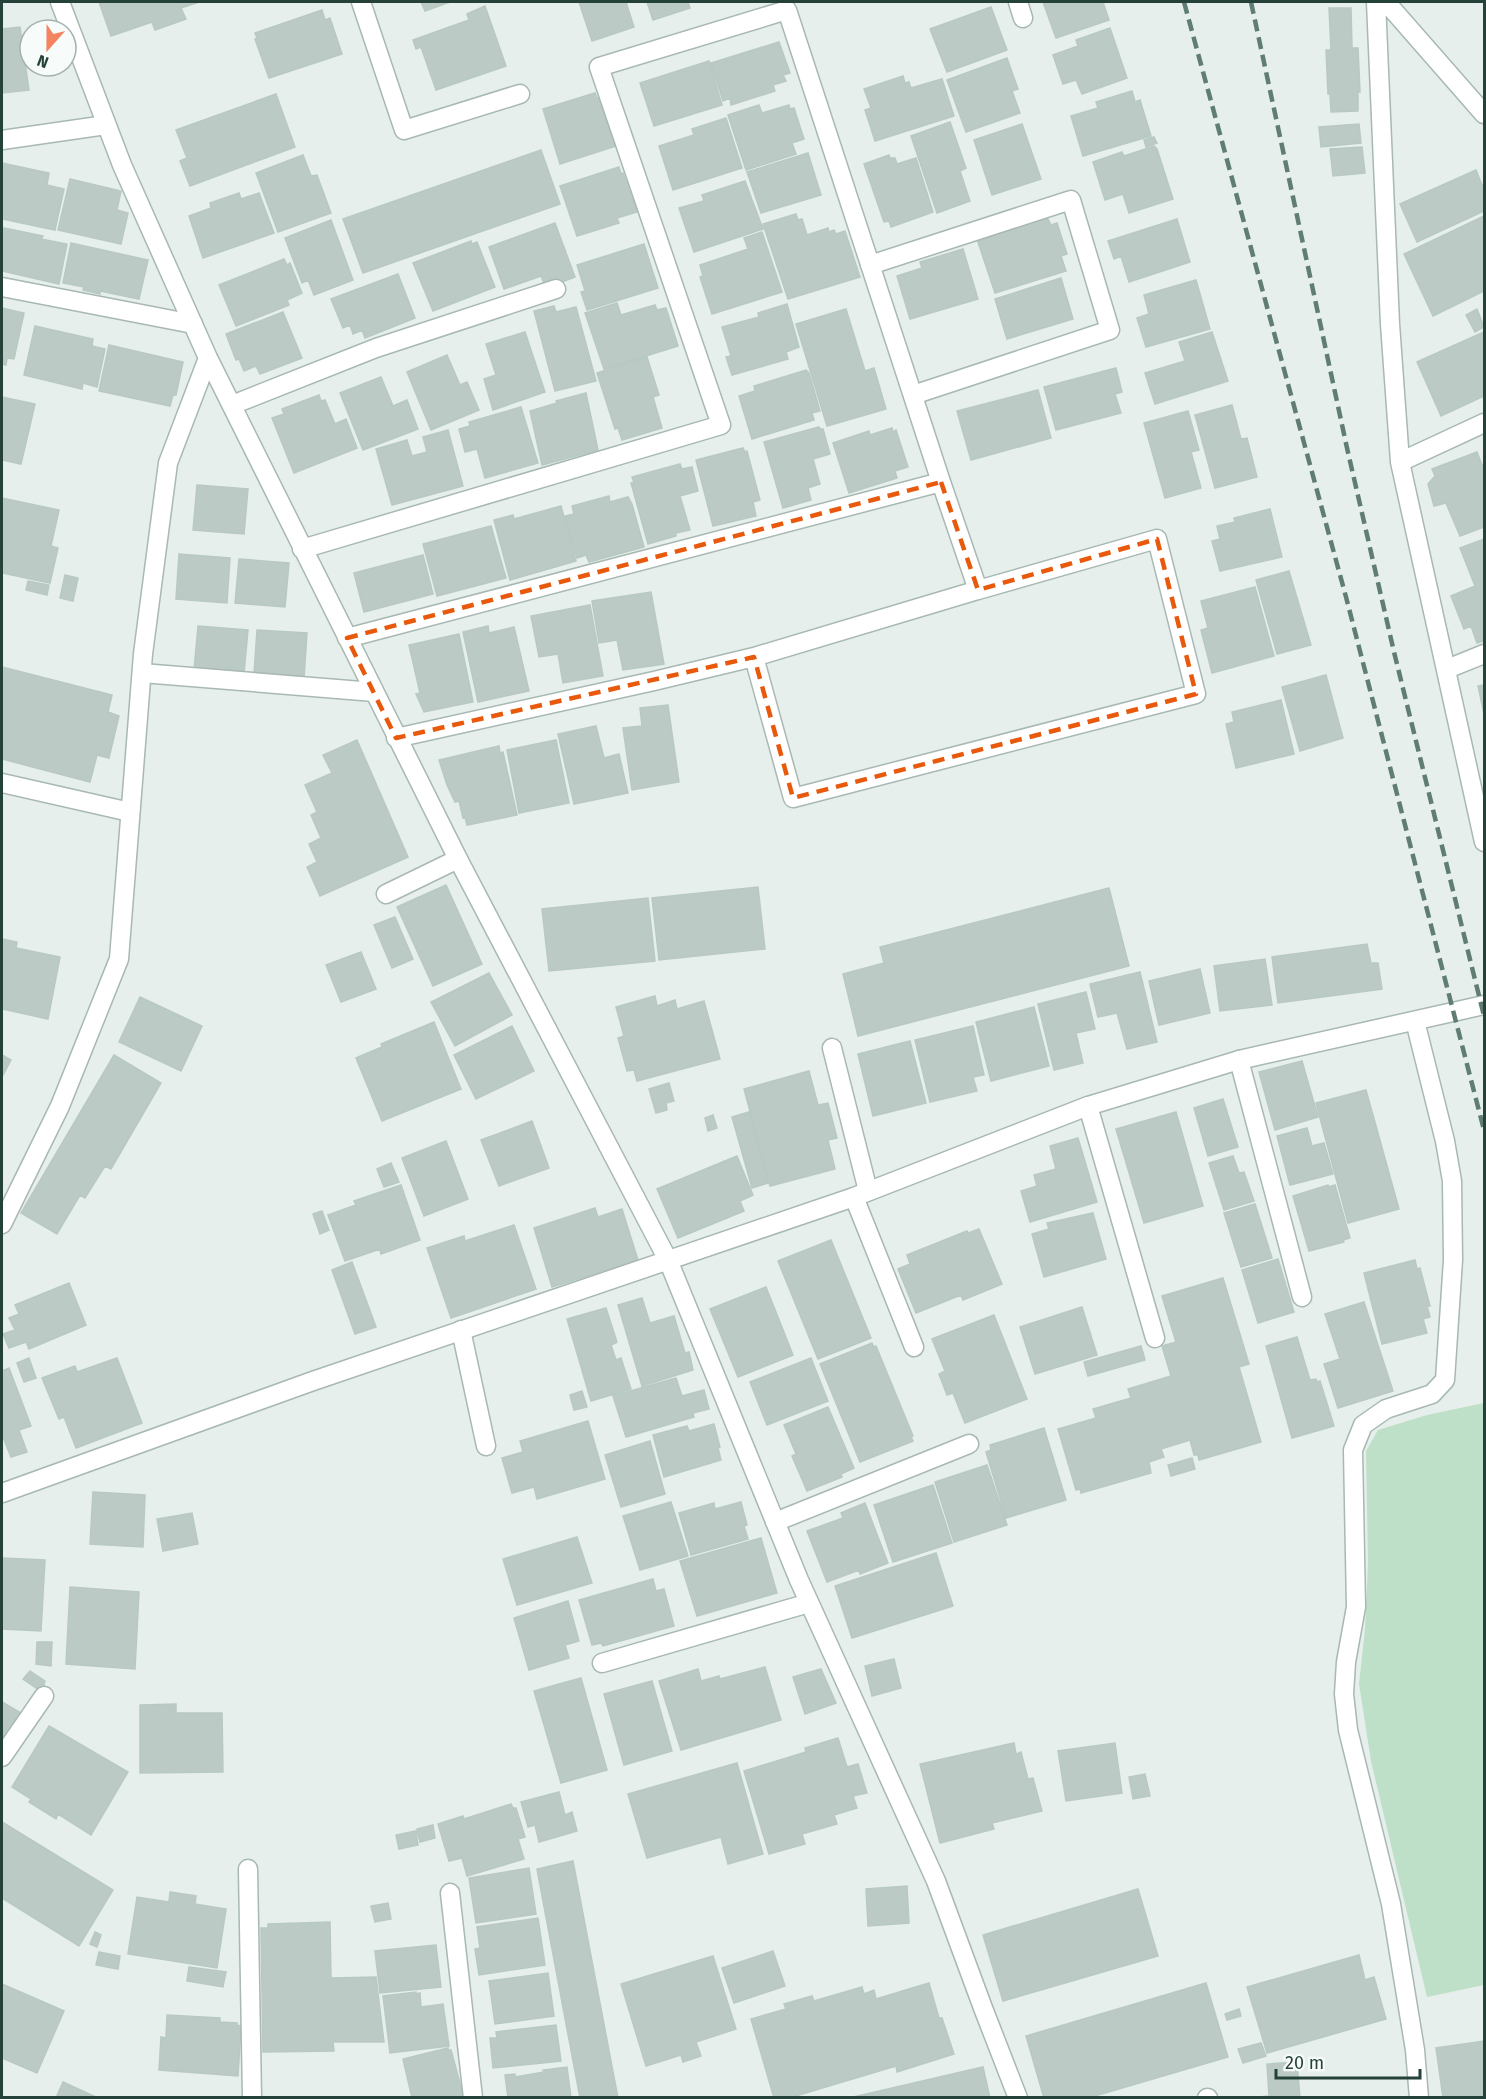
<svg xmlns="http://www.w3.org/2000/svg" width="1486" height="2099" viewBox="0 0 1486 2099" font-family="'Fira Sans',sans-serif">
	<rect width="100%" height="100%" fill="#e6efeb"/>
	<path fill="#bfe0c8" d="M1484,1403v582l-57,12 -56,-236 -12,-77 6,-55 3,-66 -2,-112 12,-21 49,-15z"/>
	<path fill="#bbcac4" stroke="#b8c9c2" stroke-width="1.5" d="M99,2h100l-18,6 5,11 -31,11 -3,-8 -41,14z
		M421,2h29l-25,9z
		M579,2h47l8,25 -42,14z
		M647,2h41l2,6 -37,12z
		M1043,2h60l6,18 -53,18z
		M485,6l21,60 -70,24 -15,-43 -5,2 -3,-9 56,-20 -2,-6z
		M991,7l16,43 -60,22 -17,-43z
		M1329,8h22l1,40h6l2,44h-2v19l-27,1 -1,-18h-2l-2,-44h5z
		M322,10l3,10 5,-2 12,36 -73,24 -14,-39 2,-1 -2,-5z
		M20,27l9,63 -27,3v-64z
		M1110,28l17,50 -45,16 -6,-14 -13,4 -10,-29 25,-9 -2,-6z
		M779,42l11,31 -7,2 3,6 -13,4 2,6 -44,14 -1,-7 -7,3 -12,-38z
		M1007,58l11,31 -6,2 8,22 -54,19 -19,-52z
		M709,61l13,44 -68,21 -14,-43z
		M903,76l2,7 4,-1 2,6 31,-9 12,37 -79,25 -10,-31 6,-2 -7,-19z
		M1132,91l3,11 5,-2 11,36 -68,20 -12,-40 27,-8 -2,-6z
		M595,93l2,5 3,-1 16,49 -56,18 -17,-55z
		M276,94l19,53 -105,39 -10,-25 7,-3 -11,-28z
		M759,105l3,8 27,-8 1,4 4,-1 10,31 -12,4 4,11 -50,16 -18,-55z
		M726,118l16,50 -69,22 -14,-44 35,-11 -2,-6z
		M950,122l16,46 -6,3 10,30 -33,12 -26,-77z
		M1022,124l19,55 -49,16 -18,-55z
		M1359,124l2,19 -40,4 -2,-20z
		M1154,137l3,6 -11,4 -2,-7z
		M1154,146l3,3 16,50 -44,14 -6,-19 -18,6 -12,-38 29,-10 2,4z
		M1362,147l3,26 -32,3 -3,-27z
		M541,150l19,54 -197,69 -20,-54z
		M808,153l13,42 -60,18 -14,-41z
		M303,155l8,21 6,-1 14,38 -53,19 -22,-59z
		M889,155l1,3h5l2,6 19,-6 17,54 -42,15 -2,-6 -5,1 -20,-58z
		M2,163l47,10 -2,12 17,4 -9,41 -53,-11z
		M619,167l2,7 2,-1 14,39 -20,6 2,5 -42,13 -17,-50z
		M1476,170l8,20v21l-67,31 -17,-38z
		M70,179l51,12 -4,19 11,3 -7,31 -63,-14z
		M745,181l18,48 -69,23 -15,-44 25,-7 -2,-6z
		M239,193l2,6 18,-6 15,40 -71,25 -14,-42 22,-8 -1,-5z
		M796,214l2,6 4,-1 5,16 21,-7 1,4 5,-2 2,4 9,-3 15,46 -72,22 -25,-75z
		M1484,216v75l-51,25 -29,-62z
		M1047,217l4,8 6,-2 10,31 -6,2 5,15 -71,22 -18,-54z
		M1177,219l13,43 -61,20 -8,-26 -7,3 -6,-18z
		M331,220l22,60 -39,15 -6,-15 -6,3 -17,-45z
		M555,223l20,54 -29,11 -5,-12 -37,13 -15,-42z
		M4,228l39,8 -2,3 26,5 -8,40 -57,-13v-41z
		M762,232l20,60 -70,22 -12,-37 3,-1 -3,-11 48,-16 -4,-11z
		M471,241l1,3 5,-2 18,45 -62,24 -20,-48z
		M71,243l77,17 -9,39 -39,-8v3l-17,-4 1,-3 -21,-4z
		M644,244l14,44 -71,22 -6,-18 4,-1 -8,-26z
		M963,249l15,50 -68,20 -13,-43 25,-8 -2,-6z
		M284,259l3,6 3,-2 12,30 -15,7 2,5 -53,21 -17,-41z
		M398,274l17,44 -50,20 -3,-8 -9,4 -3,-9 -7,3 -12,-29z
		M1061,278l12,41 -66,20 -12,-40z
		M1196,280l14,49 -64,18 -9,-29 12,-4 -5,-19z
		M617,303l4,12 34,-10 2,5 9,-2 12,38 -74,23 -19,-56z
		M787,304l12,43 -13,5 2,7 -56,16 -6,-18 5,-1 -9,-29 37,-10 -1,-4z
		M554,306l2,6 20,-5 20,74 -41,10 -21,-80z
		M2,308l22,5 -10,46 -7,-1 -1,7 -4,-1z
		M846,309l19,62 9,-3 12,41 -59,17 -31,-102z
		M1477,309l7,18 -9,5 -9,-17z
		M283,312l19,46 -42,16 -4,-8 -12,5 -5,-12 -3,1 -10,-26z
		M35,326l58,13 -1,7 13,3 -8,38 -14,-4 -1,6 -58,-14z
		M525,332l20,60 -52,18 -9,-31 12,-4 -10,-31z
		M1212,332l16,49 -73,23 -10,-31 40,-12 -6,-19z
		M1484,332v64l-43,20 -24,-54z
		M109,345l74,17 -7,33h-3l-3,11 -71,-15z
		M447,355l13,30 7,-3 12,28 -48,20 -24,-58z
		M647,357l12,38 -6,2 9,31 -40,12 -4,-12 -3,1 -18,-56z
		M1116,368l6,24 -7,2 6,19 -65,17 -12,-43z
		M806,370l3,3 11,38 -8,2 2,7 -62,19 -13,-43 16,-5 -1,-5z
		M381,377l12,29 14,-6 11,29 -55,21 -23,-57z
		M1038,390l13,48 -80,22 -14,-49z
		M586,393l12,57 -56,15 -12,-54 27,-8 -1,-2z
		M319,395l2,6 4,-1 10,24 11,-5 11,29 -63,25 -22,-55 12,-4 -2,-5z
		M2,397l33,7 -14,60 -19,-4z
		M1232,405l9,34 6,-1 10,39 -42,11 -20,-73z
		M521,407l17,56 -53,15 -8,-29 -12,3 -6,-23 11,-3 -1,-4z
		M1188,411l11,39 -8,2 10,36 -36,10 -21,-75z
		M819,427l1,2h3l7,25 -17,5 7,25 -12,4 3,12 -28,8 -19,-66z
		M892,428l1,4 3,-2 12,37 -13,4 2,7 -48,15 -16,-50 36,-12 1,4z
		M448,430l15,56 -71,19 -16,-56 31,-9 5,16 15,-4 -4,-15z
		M743,448l2,4 2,-1 13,49 -7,2 3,14 -43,10 -17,-66z
		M1477,452l7,18v57l-24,9 -14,-33 -12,3 -6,-22 7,-8 -3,-7z
		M680,464l2,5 10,-2 6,24 -18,5 10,34 -14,3v3l-28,8 -17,-61h3l-2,-6z
		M197,485l51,4 -4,45 -51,-4z
		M609,496l1,6 18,-5 4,7 12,43 -55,15 -3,-7 -9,3 -12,-42 9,-2 -2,-8z
		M2,498l57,12 -8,36 7,2 -8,35 -48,-10z
		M561,506l15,55 -66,19 -16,-60 19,-5 1,4z
		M1270,509l12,48 -62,14 -8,-30 8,-2 -3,-13 18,-4 -1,-4z
		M491,526l15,52 -69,18 -14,-52z
		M1484,539v102l-7,2 -6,-17 -7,3 -13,-33 24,-10 -15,-38z
		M179,554l51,4 -3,45 -51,-4z
		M423,555l10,39 -69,18 -10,-39z
		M239,559l50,4 -4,44 -50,-4z
		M1289,571l22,74 -34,9 -21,-74z
		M65,575l13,3 -5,23 -13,-3z
		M28,581l21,4 -2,10 -21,-5z
		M1255,587l19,69 -62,17 -11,-43 7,-2 -7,-27z
		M651,592l13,72 -41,6 -6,-30 -18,3 -7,-42z
		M590,605l13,71 -40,7 -5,-29 -19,3 -8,-41z
		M198,626l50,4 -4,43 -50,-3z
		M488,626l1,7 25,-6 15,64 -51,11 -15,-70z
		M257,630l50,3 -3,45 -50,-4z
		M459,634l14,68 -49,10 -8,-18 4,-1 -11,-48z
		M2,667l110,28 -4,17 11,4 -10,42 -12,-3 -7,27 -88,-23z
		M1326,675l17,63 -43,13 -18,-64z
		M1484,685v29l-6,-28z
		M1281,700l13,54 -58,14 -10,-44 8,-2 -2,-10z
		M668,705l11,77 -47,8 -9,-62 19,-2 -2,-18z
		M596,726l8,32 15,-4 9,39 -54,11 -16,-70z
		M357,740l51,117 -88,39 -13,-29 10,-5 -8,-18 12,-6 -10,-23 6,-3 -12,-27 27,-12 -9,-18z
		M556,740l13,63 -50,10 -12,-63z
		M499,746l1,7 3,-1 14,63 -50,10 -2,-8 -2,1 -4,-17 -4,1 -8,-17 -8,-25z
		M446,885l36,79 -49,22 -36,-79z
		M758,887l7,62 -106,11 -7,-62z
		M1109,888l20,78 -271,70 -15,-62 41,-11 -4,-16z
		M648,898l7,63 -106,10 -7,-62z
		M395,917l18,42 -21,9 -18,-43z
		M2,939l15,3 -1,6 44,9 -12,62 -46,-10z
		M1367,944l4,19h7l4,26 -104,14 -6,-46z
		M361,952l15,37 -35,13 -15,-37z
		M1265,959l7,46 -52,6 -6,-45z
		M1200,969l10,44 -51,12 -10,-44z
		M1140,972l17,70 -30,7 -10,-36 -19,4 -8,-33z
		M489,973l23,42 -57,31 -24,-44z
		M1086,992l9,37 -19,4 7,30 -29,7 -16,-66z
		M655,996l2,10 18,-6 2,9 27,-8 16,58 -83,22 -3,-11 -7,1 -9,-33 6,-2 -8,-29z
		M140,997l62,29 -21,45 -62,-29z
		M1034,1007l15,59 -58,15 -15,-59z
		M434,1022l27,67 -79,32 -26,-63 26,-11 -1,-3z
		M512,1026l22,45 -58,28 -22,-44z
		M973,1026l11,49 -11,2 4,14 -47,11 -15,-62z
		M910,1041l16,62 -53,13 -15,-62z
		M2,1055l9,5 -9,17z
		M114,1055l47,28 -50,86 -6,-3 -20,32 -5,-3 -23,39 -36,-21z
		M1302,1061l16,56 -43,13 -16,-58z
		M809,1071l9,34 10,-2 9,35 -9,2 7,29 -65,17 -26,-97z
		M669,1083l5,18 -8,2 1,7 -11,3 -7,-24z
		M1366,1090l33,119 -51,14 -32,-120z
		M1223,1099l15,48 -30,9 -14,-48z
		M749,1112l19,71 -16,5 -20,-71z
		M1176,1112l27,94 -59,17 -28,-94z
		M713,1115l4,13 -9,3 -3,-13z
		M532,1121l17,47 -50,18 -18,-46z
		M1307,1128l5,18 12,-3 9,31 -43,11 -13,-49z
		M1078,1138l19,64 -67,20 -9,-31 16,-5 -3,-11 22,-6 -6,-23z
		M446,1141l22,58 -44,17 -22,-58z
		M737,1156l16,39 -13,6 4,10 -66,27 -21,-49z
		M1233,1156l6,17 5,-1 10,29 -30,9 -15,-47z
		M391,1163l8,19 -15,5 -7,-18z
		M401,1185l19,55 -39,14 -1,-5 -35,12 -17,-46 28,-10 -2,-4z
		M1328,1185v2l7,-2 15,53 -7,2 1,2 -35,9 -16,-55z
		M1255,1204l17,54 -31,9 -17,-54z
		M595,1208l3,9 24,-8 16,51 -86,27 -18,-59z
		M322,1211l7,19 -9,4 -7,-20z
		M1093,1213l13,46 -62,18 -12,-43 17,-5 -2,-6z
		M514,1225l22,64 -85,29 -24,-70 37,-12 1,5z
		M979,1229l23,55 -39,16 -2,-5 -45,18 -18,-44 12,-5 -3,-9 60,-24 1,2z
		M831,1240l40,98 -53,21 -40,-98z
		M1278,1259l16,53 -36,11 -16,-53z
		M1415,1260l2,9 3,-1 10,38h-3l3,11 -7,2 4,14 -45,11 -18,-71z
		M352,1262l24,65 -21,7 -23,-64z
		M1223,1278l26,86 -10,3 22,75 -62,18 -1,-5h-4l-4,-15 -29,9 3,8 -15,5 2,11 -70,20 -1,-4 -4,1 -18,-61 38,-11 -3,-9 38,-11 -3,-9 43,-13 -9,-30 14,-4 -14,-46z
		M69,1283l17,42 -57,24 -3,-7 -17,6 -6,-14 12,-4 -6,-12 10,-4 -4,-9z
		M766,1287l27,68 -55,22 -28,-68z
		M642,1298l8,25 24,-7 11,37 4,-1 4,18 -51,16 -24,-81z
		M1364,1302l29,89 -55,17 -14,-44 16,-5 -15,-45z
		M1082,1307l15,48 -62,19 -15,-47z
		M606,1308l11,34 -6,3 5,15 5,-2 10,31 -40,12 -24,-82z
		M994,1315l33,84 -62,24 -12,-30 -6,2 -8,-21 6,-3 -13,-32z
		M1297,1337l13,43 6,-1 1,3 3,-1 14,45 -42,12 -26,-92z
		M872,1343l2,4 2,-1 37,90 -2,1 2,4 -53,21 -40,-98z
		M1141,1346l4,14 -57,16 -4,-14z
		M29,1358l7,20 -12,4 -7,-19z
		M117,1358l25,65 -66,25 -12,-31 -5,2 -17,-41 33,-12 2,6z
		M811,1358l17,43 -61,24 -17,-43z
		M9,1368l22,58 -12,4 8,22 -16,5 -8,-20 -1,1v-67z
		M676,1378l6,18 22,-6 5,19 -16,4 1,4 -68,20 -13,-41z
		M582,1391l5,16 -13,3 -4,-15z
		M828,1407l26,61 -13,6 1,3 -35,14 -15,-35 4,-2 -12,-29z
		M588,1421l17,58 -68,20 -3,-12 -22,6 -10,-35 21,-6 -3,-11z
		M714,1424l6,23 -2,1 3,12 -57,17 -11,-42 34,-9 2,5z
		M1044,1428l22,72 -60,18 -20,-66 5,-2 -1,-5z
		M650,1441l15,53 -44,13 -16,-52z
		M1192,1458l3,11 -24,7 -3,-11z
		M987,1465l20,60 -53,17 -19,-60z
		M933,1485l19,58 -59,19 -19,-57z
		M93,1492l52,3 -2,52 -53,-3z
		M671,1502l17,54 -48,14 -17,-54z
		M741,1502l6,23 -3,1 4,13 -57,16 -12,-42 35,-10 1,6z
		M865,1503l23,60 -28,11 -1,-4 -32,12 -20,-51 36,-13 -2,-5z
		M192,1513l6,31 -35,7 -6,-32z
		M577,1537l15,46 -75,22 -14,-46z
		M761,1538l16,55 -80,23 -17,-55z
		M936,1553l17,53 -101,32 -17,-52z
		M2,1558l43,2 -4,71 -39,-2z
		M653,1579l3,12 8,-2 10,37 -71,20 -2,-3 -9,2 -13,-45z
		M70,1587l69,5 -4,77 -69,-5z
		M568,1601l11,40 -14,4 4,13 -40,12 -15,-52z
		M37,1642h15l-1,24 -15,-2z
		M894,1659l7,29 -29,8 -7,-30z
		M765,1667l16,53 -100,30 -22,-69 39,-12 3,12 18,-5 1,3z
		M821,1669l15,34 -31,11 -12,-37z
		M30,1671l15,10 -3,11 -19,-13z
		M581,1678l26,92 -46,13 -27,-92z
		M652,1681l20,70 -48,14 -20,-71z
		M2,1702l19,11 -19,32z
		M176,1704v9h46l1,59 -83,1v-68z
		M49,1726l79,46 -37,63 -33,-21 -2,5 -27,-17 2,-3 -19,-12z
		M838,1738l9,29 11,-3 9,29 -14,3 4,12 -23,7 3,9 -35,10 3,10 -36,10 -25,-83 62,-19 -1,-4z
		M1014,1743l2,11 5,-2 7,27 5,-1 9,33 -50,12 2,6 -54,14 -20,-79z
		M1115,1743l7,50 -56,8 -8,-50z
		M737,1763l26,91 -35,10 -7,-27 -74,21 -19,-64z
		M1145,1774l5,22 -17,3 -4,-22z
		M559,1792l6,23 7,-3 5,19 -38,11 -4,-17 -7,2 -7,-25z
		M511,1804l2,4h3l9,29 -7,2 6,20 -57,17 -5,-18 -13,3 -11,-37 25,-8 1,3z
		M2,1822l111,68 -34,56 -77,-48z
		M433,1825l2,13 -15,4 -3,-13z
		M416,1831l2,14 -19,4 -3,-14z
		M573,1861l45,237h-38l-43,-229z
		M529,1868l7,46 -60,9 -7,-45z
		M907,1886l2,37 -41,3 -2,-37z
		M1138,1889l20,67 -155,45 -20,-66z
		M170,1892l26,4 -1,8 31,5 -9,59 -89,-14 9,-57 32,5z
		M388,1903l3,16 -16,3 -4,-16z
		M538,1918l7,47 -66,10 -4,-26 5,-1 -3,-21z
		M330,1922l1,56 45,-1 8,65h-51l1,9 -71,1 -2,-124h7v-4z
		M95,1932l6,3 -4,12 -7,-3z
		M436,1945l5,42 -61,6 -5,-42z
		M773,1951l12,35 -51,17 -12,-35z
		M99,1952l21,4 -2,13 -22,-4z
		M1359,1955l6,25 9,-3 12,42 -119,34 -20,-66z
		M713,1956l23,73 -40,13 5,14 -18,6 -2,-7 -35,11 -25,-82z
		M189,1967l37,5 -3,15 -36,-6z
		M548,1973l6,43 -59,8 -6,-43z
		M929,1983l10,35h3l12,36 -57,18 -1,-6 -107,32h-15l-23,-79 35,-10 -2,-5 28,-8 2,5 48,-14 2,7 10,-4 2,9z
		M1206,1983l22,74 -140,41h-44l-18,-62z
		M2,1984l62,27 -27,62 -35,-15z
		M416,1992v2l4,-1 1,14 22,-3 6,42 -59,7 -7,-57z
		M1239,2009l2,7 -14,4 -2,-6z
		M167,2015l53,3v4l17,1v2l4,1 -3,50 -79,-6 2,-33 5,1z
		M556,2025l5,36 -68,7 -3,-30h7l-1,-6z
		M1484,2041v57h-41l-7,-50z
		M1261,2043l5,13 -23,7 -5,-14z
		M448,2048v2h3l13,48h-52l-9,-39z
		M1297,2062l3,36h-51l20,-2 -2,-32z
		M567,2067l4,31h-63l-3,-23 10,-1v3l29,-5 -1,-2z
		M983,2067l7,31h-141z
		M63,2082l35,16h-42z"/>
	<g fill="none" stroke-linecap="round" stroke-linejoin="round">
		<defs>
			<path id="service" d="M361,2l43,128 116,-36
				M1018,2l5,16
				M2,140l104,-15
				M870,265l201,-65 39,130 -197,65
				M2,287l191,37
				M232,405l144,-57 180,-59
				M142,673l232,19
				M386,894l72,-35
				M832,1048l36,143
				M1239,1060l63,237
				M1088,1106l67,232
				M854,1197l60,150
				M461,1330l25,116
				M775,1522l194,-78
				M602,1663l207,-60
				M2,1757l42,-61
				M248,1869l4,229
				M450,1893l23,205"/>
			<path id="minor" d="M1376,2l14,322 10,138 84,380
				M1386,2l98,112
				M208,358l250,501 210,401 131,320 137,301 47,127 35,90
				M1400,462l84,-39
				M302,549l419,-124 -122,-358 188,-57 154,472 -594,156
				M754,657l39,141 403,-104 -39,-155 -179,51
				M1447,669l37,-15
				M396,738l258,-57 100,-24 224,-67 -37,-108
				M2,783l128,29
				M1415,1021l30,120 7,40 1,79 -8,120 -13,14 -46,15 -23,16 -10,25 3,157 -10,55 -2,32 4,36 43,174 24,146 4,48
				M2,1224l58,-118 59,-147 24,-305 25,-191 40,-105 -86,-193 -62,-163
				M2,1493l311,-112 541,-184 234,-91 151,-46 245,-55
				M1207,2098h1"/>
		</defs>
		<use href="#service" stroke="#a8b8b2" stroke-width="21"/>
		<use href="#minor" stroke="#a8b8b2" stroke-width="21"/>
		<use href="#service" stroke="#fff" stroke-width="18"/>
		<use href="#minor" stroke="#fff" stroke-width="18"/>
		<path stroke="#5f7d75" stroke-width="4.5" stroke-dasharray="12 6" stroke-linecap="butt" d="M1184,2l162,595 138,533
			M1251,2l96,446 47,204 90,364"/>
	</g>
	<path fill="none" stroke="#e8590c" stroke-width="4.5" stroke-dasharray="12 8" stroke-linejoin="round" d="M941,482l37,108 179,-51 39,155 -403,104 -39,-141 -358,81 -49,-100z"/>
	<rect width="1486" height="2099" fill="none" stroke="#24423a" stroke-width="6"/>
	<g transform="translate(48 48) rotate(201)"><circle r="28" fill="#f7fbf9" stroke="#a3b1ad" stroke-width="1.5"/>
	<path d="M0-4.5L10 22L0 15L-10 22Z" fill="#f4845f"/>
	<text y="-9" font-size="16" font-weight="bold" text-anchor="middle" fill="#24423a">N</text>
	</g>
	<path d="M1276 2069v9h144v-9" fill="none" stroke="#24423a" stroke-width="3"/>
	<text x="1285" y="2069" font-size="18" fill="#24423a" stroke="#f7fbf9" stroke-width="4.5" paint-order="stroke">20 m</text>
</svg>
